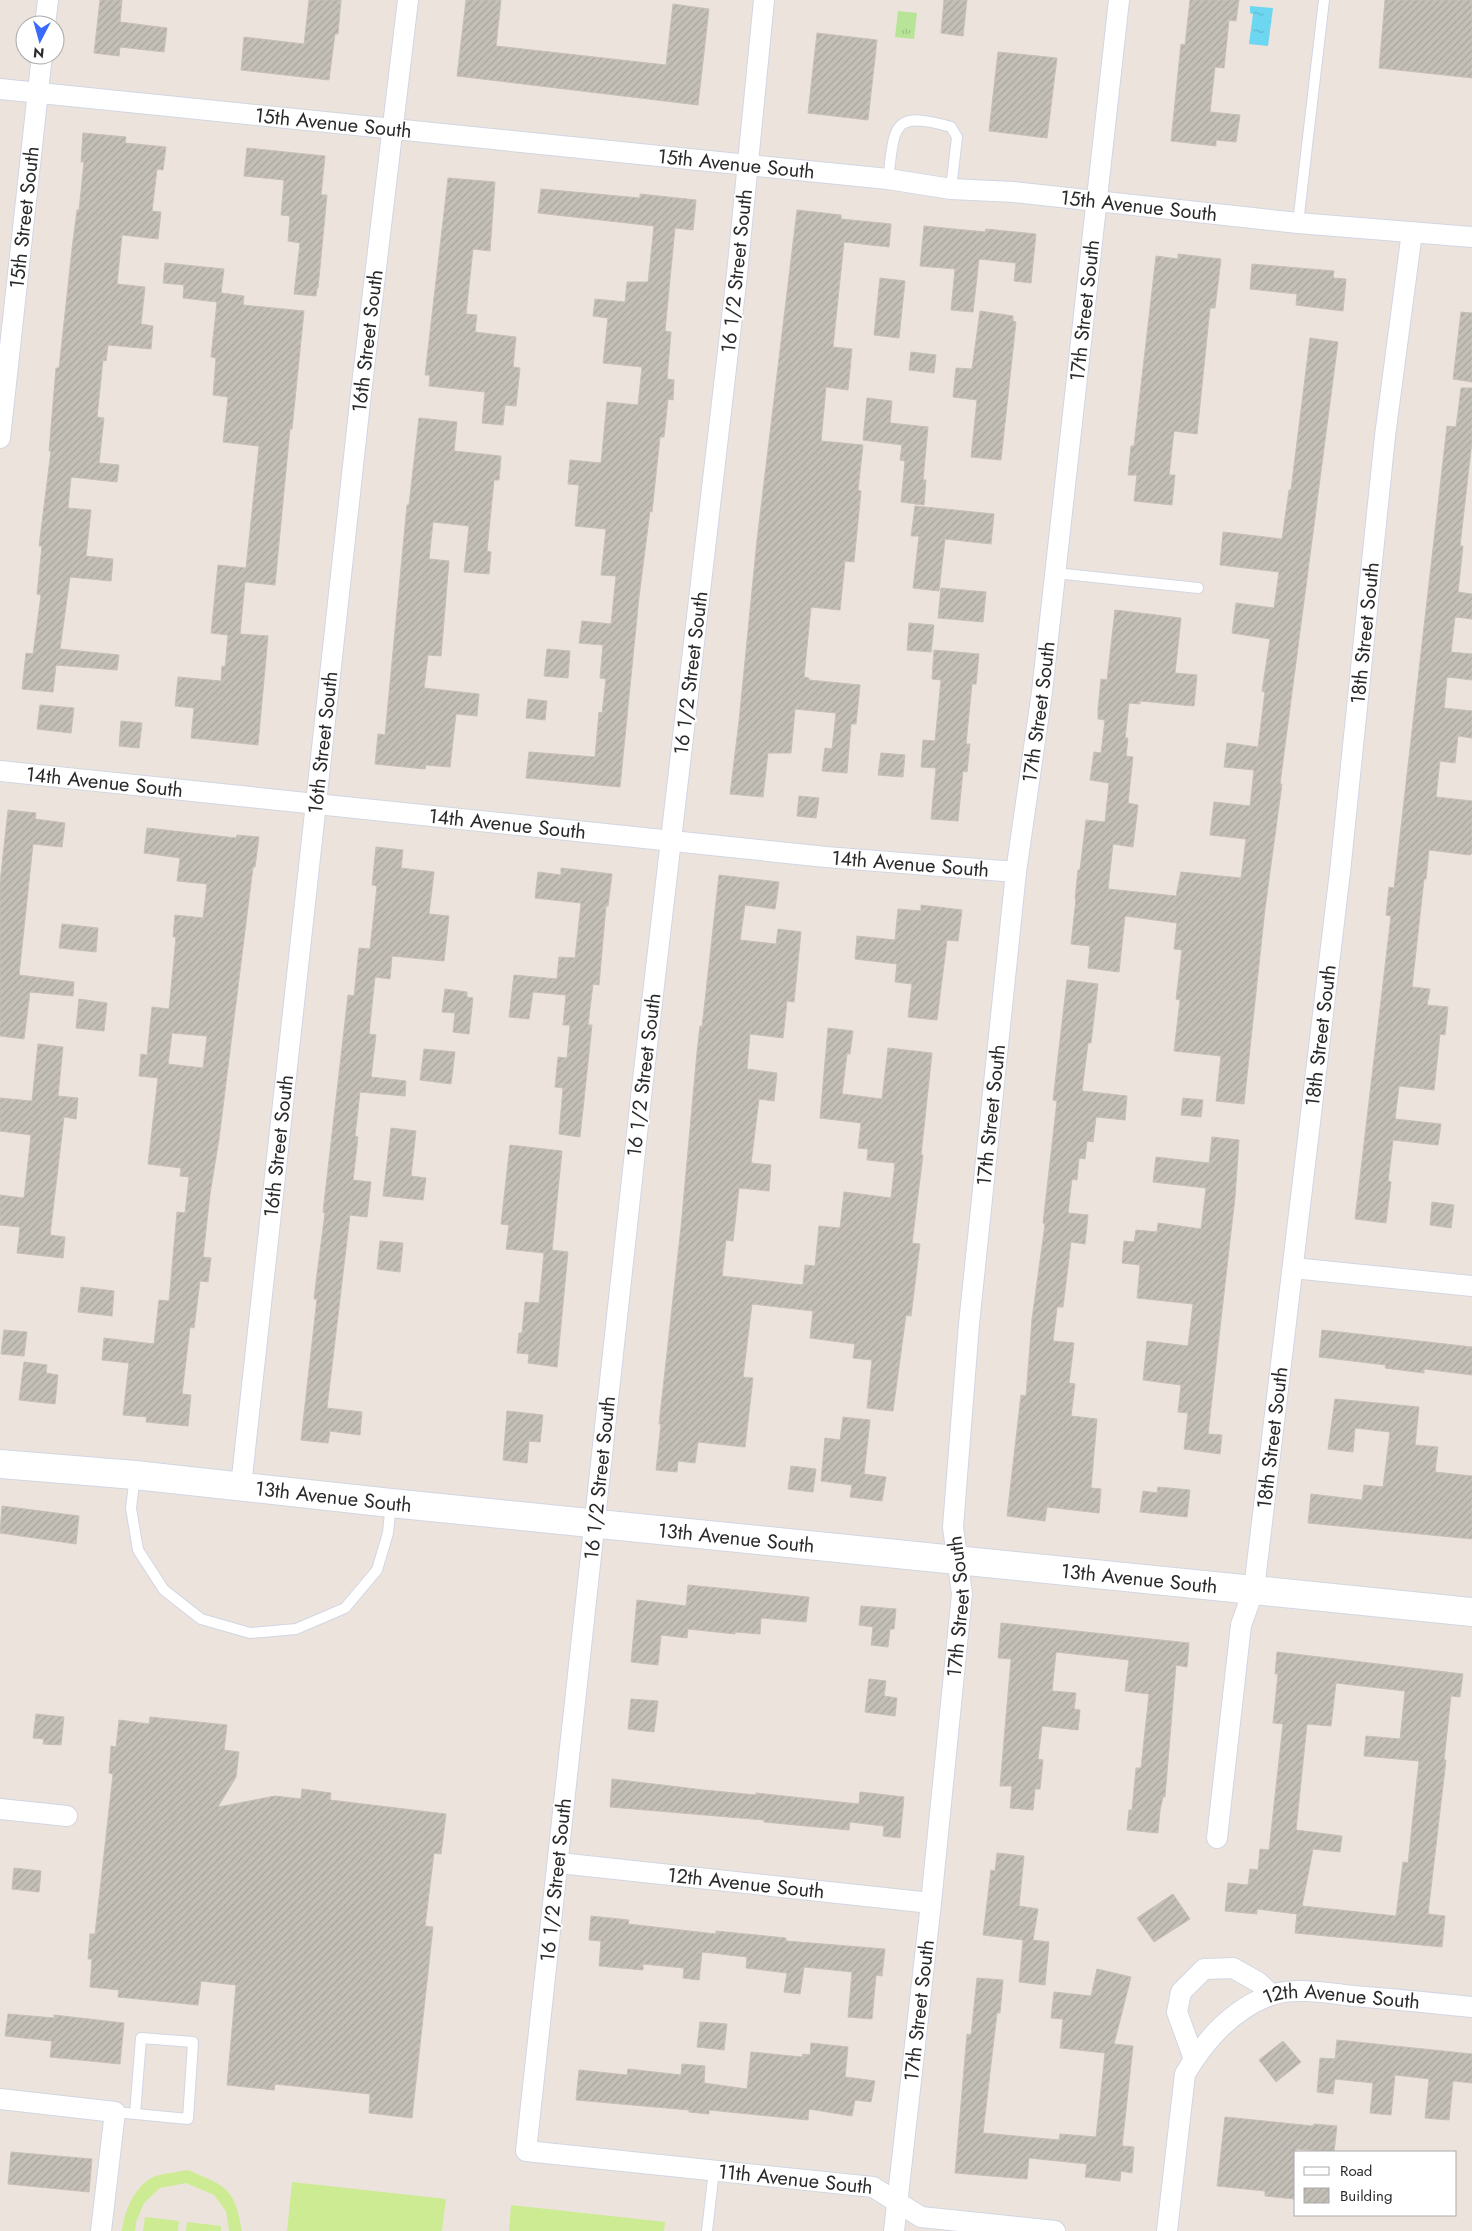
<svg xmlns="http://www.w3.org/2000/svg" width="1472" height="2231" viewBox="0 0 1472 2231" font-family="Jost,sans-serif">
	<defs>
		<pattern id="grass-tufts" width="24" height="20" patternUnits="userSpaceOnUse" patternTransform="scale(1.25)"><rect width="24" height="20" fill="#b7e497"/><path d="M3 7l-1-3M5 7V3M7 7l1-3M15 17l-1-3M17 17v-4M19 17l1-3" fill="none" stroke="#9ec482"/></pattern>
		<pattern id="water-ripples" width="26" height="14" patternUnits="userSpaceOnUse" patternTransform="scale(1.25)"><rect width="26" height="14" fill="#6dd6f0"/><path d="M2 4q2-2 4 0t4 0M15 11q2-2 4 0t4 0" fill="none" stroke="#5fb8ce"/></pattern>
		<pattern id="building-hatch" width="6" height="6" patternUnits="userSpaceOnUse" patternTransform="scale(1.25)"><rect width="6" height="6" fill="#c4bfb7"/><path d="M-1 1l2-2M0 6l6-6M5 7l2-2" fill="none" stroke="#a9a49e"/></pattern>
	</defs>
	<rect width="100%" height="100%" fill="#ece4dc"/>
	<path fill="url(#grass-tufts)" d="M898,11l19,2 -3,26 -19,-2z"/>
	<path fill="#cceb93" d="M188,2170c38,16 47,18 54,61h-13l-3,-20 -12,-16 -28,-12 -26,5 -16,15 -8,19 -1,9h-13c2,-20 14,-48 34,-55 10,-3 22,-4 32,-6z
		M292,2182l154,17 -4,32h-155z
		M511,2205l154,17 -1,9h-155z
		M145,2217l34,4 -1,10h-35z
		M187,2222l34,4v5h-35z"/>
	<path fill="url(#water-ripples)" d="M1250,6l23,2 -5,38 -19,-2 4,-30 -3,-1z"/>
	<path fill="url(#building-hatch)" stroke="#c8c0b6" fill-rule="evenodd" d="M100,0h22l-2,22 47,6 -3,24 -44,-5 -1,9 -25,-3z
		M309,0h32l-3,34h-3l-6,46 -88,-10 3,-33 60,7z
		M466,0h35l-5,46 170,19 7,-61 36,5 -11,96 -241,-29z
		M944,0h23l-4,36 -22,-3z
		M1190,0h49l-3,21 -7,-1 -5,48 -9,-1 -5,45 30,3 -4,27 -20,-2v6l-45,-5 10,-97 4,1z
		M1385,0h87v78l-93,-10z
		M817,33l60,7 -9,80 -60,-7z
		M998,52l59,6 -10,80 -58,-7z
		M83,133l43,4 -1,6 41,4 -3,23 -6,-1 -5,42 9,1 -3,27 -36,-4 -5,49 28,3 -4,37 12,2 -2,23 -43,-4 -2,16 -3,-1 -6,57 7,1 -5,45 20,2 -2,17 -46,-5 -3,31 23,2 -5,46 27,3 -2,22 -41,-4 -10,72 59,6 -2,15 -61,-5 -3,27 -31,-3 4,-36 7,1 8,-59 -4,-1 5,-48h-3l12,-95h-2l7,-83h3l13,-119 5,-39h2l5,-48h-3z
		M247,148l78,8 -4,39h6l-9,93h-1l-1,8 -22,-2 6,-51 -12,-2 2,-25 -9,-1 3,-35 -40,-4z
		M448,178l47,4 -5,69 -17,-2 -7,65 11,1 -2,17 41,5 -3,30 7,1 -4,38 -11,-1 -2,20 -21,-2 3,-31 -56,-6 1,-11h-5z
		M541,189l99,9v-4l56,6 -3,30 -18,-2 -10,103 6,1 -4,47 7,1 -1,20 -5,-1 -4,38h-4l-8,75 -2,-1 -11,86 -19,190 -94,-9 3,-26 66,5 4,-45 3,1 4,-34 -6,-1 3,-33 -24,-2 3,-22 29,3 5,-48 -15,-1 5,-46 -31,-3 4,-41 -11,-1 2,-24 31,3 6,-61 31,3 4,-38 -39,-4 5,-45 -15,-2 2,-17 30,3 2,-20h21l6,-56 -116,-13z
		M797,210l44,5v4l50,5 -2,23 -45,-5 -11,105 19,2 -4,41 -22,-3 -5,54 42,4 -5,45 3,1 -7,71 -9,-1 -5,49 -29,-3 -7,70 5,1v2l51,5 -4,39h-5l-4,49 -25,-2 3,-23 7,1 4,-36 -41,-4 -4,44h-23l-5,44 -33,-3 9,-73 18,-181z
		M924,226l61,6 1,-3 50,5 -5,49 -17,-2 2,-18 -37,-4 -6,53 -22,-2 4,-41 -35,-3z
		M1178,254l43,5 -6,49h-5l-13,126 -23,-3 -5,44h6l-3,30 -38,-4 3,-26h-9l3,-29h3l22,-190 22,3z
		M165,263l59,6 -3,24 23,3 -1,9 61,6 -12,118h-2l-15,156 -30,-3 -5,52 28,2 -10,109 -67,-7 3,-30 -19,-2 3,-29 43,4 1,-15 3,1 3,-32 -17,-2 7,-68 28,3 13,-122 -36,-4 5,-45 -15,-2 3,-37 -5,-1 6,-55 -34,-4 1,-13 -21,-2z
		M1252,264l82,7 -1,7 13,1 -3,32 -47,-6 1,-11 -47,-5z
		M880,278l25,3 -6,57 -25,-3z
		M980,311l33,5v5l3,1 -15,138 -30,-3 6,-57 -24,-3 3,-29 16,1z
		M1461,312l11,1v69l-19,-3z
		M1310,338l28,4 -58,442h2l-17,125 -21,195 -28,-3 5,-45 -47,-5 6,-51 -4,-1 6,-49 -8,-1 3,-26 -52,-7 -6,56 -31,-4 2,-22 -19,-2 5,-45h-1l3,-29h2l6,-50 19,2 4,-39 -19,-3 4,-28 7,1 4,-33 -7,-1v-10l3,-30 6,1 8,-70 66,8 -6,55 22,2 -3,31 -54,-5v3l-11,-1 -4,35h3l-2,18 7,1 -5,46 10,2 -5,42 -20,-3 -5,45 68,7 5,-24 60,6 5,-39 -36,-4 4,-33 36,4 4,-36 -30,-3 3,-24 31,4 7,-55 -3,-1 8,-52 -38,-6 4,-30 38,5 5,-36 -59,-7 3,-33 59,7 7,-49h2z
		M911,352l25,3 -2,18 -25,-3z
		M1461,388h11v53l-12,105h3l-5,46 14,2v25l-17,-2 -4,35 21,2v26l-25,-3 -3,31 28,3v27l-14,-2 -3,27 -15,-2 -4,36 36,4v52l-2,2 -41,-5 -3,29h-2l-12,108 18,2 -3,16 21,2 -3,28 -5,-1 -6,56 -35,-4 -4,33 46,5 -3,21 -45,-5 -5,41 3,1 -5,41 -31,-4 36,-303 -5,-1 3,-28 5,1 53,-462 9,1z
		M867,398l25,3 -2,22 38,4 -5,53h3l-2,25 -23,-3 4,-41 -5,-1 2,-15 -39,-5z
		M419,418l38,4 -3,29 47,5 -2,24h-5l-7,71 4,1 -2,22 -25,-2 5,-46 -36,-4 -4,37 20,2 -8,95 -13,-1 -4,33 55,6 -2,22 -21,-2 -6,53 -24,-2 -1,4 -50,-5 3,-30 7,1 22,-230h2z
		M915,506l79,8 -3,30 -46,-5 -6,52 -26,-3 6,-52h-8z
		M941,588l45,4 -3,30 -45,-4z
		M909,623l25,2 -3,27 -24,-2z
		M547,649l23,2 -2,27 -24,-2z
		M934,650l45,4 -3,30h-4l-6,60h4l-3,28 -4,-1 -5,50 -27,-2 5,-51 -15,-1 2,-27 12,1 6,-61 -9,-1z
		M528,699l19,2 -2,19 -19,-2z
		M40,705l34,3 -3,25 -34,-4z
		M121,721l21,2 -3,25 -20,-2z
		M881,753l24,2 -2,22 -25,-2z
		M799,796l20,2 -3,20 -19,-2z
		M8,810l28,3 -1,6 30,4 -3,24 -29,-3 -14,131 55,7 -1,14 -43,-4 -6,47 -24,-3v-153z
		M147,828l89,10 1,-3 22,2 -4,30h-2l-34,272 -9,55 -7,63 8,1 -3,24 -8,-1 -6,47 -4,-1 -8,67 9,1 -3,31 -42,-4 1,-5 -24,-2 6,-52 -27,-3 2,-22 50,6 5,-44 10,1 8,-89 8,1 4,-36 -9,-1 1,-8 -33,-4 10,-86 -19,-2 2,-22 6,1 5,-48 17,2 7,-72h-3l2,-22 28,3 4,-34 -30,-3 3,-23 -36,-5zM172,1033l35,3 -4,32 -35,-4z
		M376,847l27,3 -2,18 33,4 -5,42 20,2 -5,45 -52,-5 -2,23 -15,-2 -6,57 7,1 -5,42 35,4 -1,15 -45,-4 -5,44 3,1 -5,43 18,2 -4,35 -17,-2 -23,193 35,4 -2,23 -30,-4 -2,12 -27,-3 16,-141h-3l3,-25 8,-61 -2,-1 25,-217 6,1 5,-48 11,1 7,-63 -5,-1z
		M561,868l51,6 -4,32h-2l-7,79 -6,-1 -5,41h4l-12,112 -21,-3 4,-46 -8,-1 3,-30 9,1 3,-33h-7l3,-30 -33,-3 -4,27 -20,-2 5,-42 43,4 2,-22 16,1 6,-55 -46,-5 3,-26 23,3z
		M719,875l60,7 -4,27 -30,-4 -5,35 36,4 2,-15 23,3 -7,70 -7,-1 -4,37 -33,-4 -3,35 30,4 -3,28 -15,-2 -8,64 20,2 -2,26 -30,-3 -6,53 -7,-1 -4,36 81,9 2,-20 10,1 4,-40 21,2 4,-36 47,6 4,-35 -28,-3 1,-11 -10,-1 3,-25 -41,-5 8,-90 25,3 -3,23h-3l-5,40 40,5 6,-51 44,5 -11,102h2l-11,88 8,1 -9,72 -5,-1 -13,96 -26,-3 5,-48 -19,-2 2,-14 -45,-6 3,-27 -61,-7 -9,73 10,1 -8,69 -47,-5 -3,21 -17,-2 -1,11 -21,-2 5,-46h-2l22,-197 16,-175 3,-26 2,1z
		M921,905l41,5 -4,31 -11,-1 -10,80 -29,-3 4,-33 -17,-2 2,-18 -42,-5 2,-23 38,4 3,-31 23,2z
		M62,924l36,4 -2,24 -37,-4z
		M1067,980l31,4 -7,59h-3l-6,48 45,5 -2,24 -29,-3 -3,25 -6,-1 -2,18 -6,-1 -2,22 -5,-1 -4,34 20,2 -3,29 -14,-2 -8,65h-6l-4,34 21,2 -5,40 6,1 -4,32 26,3 -6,69 10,1 -2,24 -52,-6 -2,14 -38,-5 14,-121 5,1 6,-77 13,-95 -2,-1 14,-122 -4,-1z
		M445,989l22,3v5l6,1 -4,36 -16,-2 2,-19 -13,-1z
		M79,999l28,4 -3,28 -28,-3z
		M38,1044l25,3 -5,49 20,2 -2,21 -12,-2 -14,118 15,2 -2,21 -46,-5 3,-26 -20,-2v-30l24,3 7,-63 -31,-4v-33l32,3z
		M424,1049l31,3 -4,32 -31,-4z
		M1183,1098l20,2 -2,17 -20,-2z
		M391,1128l25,3 -5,45 15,2 -3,22 -40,-4z
		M1212,1137l27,3 -4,57 -27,237 14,1 -2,19 -36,-5 4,-36 -10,-1 3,-27 -38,-5 4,-39 41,5 5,-42 -56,-6 3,-33 -18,-2 2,-22 10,1 2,-12 21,2 1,-9 43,6 5,-41 -53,-6 3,-25 53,6z
		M510,1145l52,6 -10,99 16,2 -11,115 -29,-4 1,-9 -12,-1 2,-20h3l3,-31 14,1 5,-50 -38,-4 3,-24 -8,-1z
		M1432,1202l22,3 -3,23 -21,-3z
		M380,1241l23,2 -3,29 -23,-3z
		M81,1287l33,4 -2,25 -34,-4z
		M4,1330l23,2 -3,24 -23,-2z
		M1322,1330l150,17v28l-48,-6v4l-39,-5 1,-3 -67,-8z
		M24,1362l23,3 -1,8 12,2 -3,29 -36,-4z
		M1335,1399l84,8 -4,38 23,2 -3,25 37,4v63l-164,-16 3,-29 51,6 2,-15 19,2 7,-55 -35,-4 -2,24 -25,-3z
		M507,1411l36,4 -3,27 -11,-1 -2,22 -24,-3z
		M843,1417l27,3 -6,54 22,3 -4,24 -32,-4 2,-12 -31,-4 4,-43 15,2z
		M791,1466l25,3 -3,23 -25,-3z
		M1158,1487l32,3 -3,27 -47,-5 3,-21 14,2z
		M2,1506l77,10 -3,28 -76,-11z
		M688,1585l121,12 -3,25 -45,-4 -1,16 -25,-2v2l-47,-5 -1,9 -26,-3 -3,30 -27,-3 6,-62 49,6z
		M861,1606l35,3 -2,20h-4l-2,18 -17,-2 2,-18 -14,-2z
		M1001,1623l188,20 -2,24 -11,-2 -11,132h-2l-3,13 -2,23 -31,-3 2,-20h3l4,-42h5l8,-74 -24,-3 4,-31 -73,-8 -4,39 24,2 -2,16 6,1 -2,20 -36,-4 -4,33 5,1 -3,29h-5l-2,21 -23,-2 2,-22h-12l11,-127 -13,-1z
		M1277,1652l186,22 -3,23 -9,-1 -7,64h2l-18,154 17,2 -3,31 -147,-14 2,-19 -40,-5v5l-32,-3 3,-28 20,2 2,-16 8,1 2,-21 9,1 14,-126 -10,-1 5,-49h-3zM1336,1683l69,8 -5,48 -34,-3 -2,20 55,5 -11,102 -5,-1 -7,54 -94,-10 11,-57 27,3 2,-16 -46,-6 11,-106 24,2z
		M869,1679l17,2 -2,15 13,2 -2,18 -30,-4z
		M631,1699l27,2 -4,31 -26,-3z
		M36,1714l28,3 -3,28 -18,-1 1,-5 -11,-1z
		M150,1717l77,8 -3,25 15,2 -3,25 -18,30 57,-11 26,3 1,-10 29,4 -1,7 116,14 -5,40 -7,-1 -9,73 8,1 -21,191 -43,-5 1,-19 -95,-10 -1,6 -47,-5 9,-100 -35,-4 -3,24 -80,-8 1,-7 -29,-3 2,-28h-4l2,-25h5l18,-160 -4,-1 2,-27 5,1 3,-27 30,4z
		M612,1779l92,11 52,5v-2l103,11 1,-12 44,5 -4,41 -17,-2 1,-10 -34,-4 -1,8 -85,-8v-2l-154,-13z
		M997,1853l27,3 -5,50 19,3 -5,31 16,2 -4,43 -26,-3 4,-42 -40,-5 8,-65 4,1z
		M14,1868l27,3 -2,21 -27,-3z
		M1173,1894l17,25 -36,23 -17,-24z
		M591,1916l38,4 -1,4 88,10v-3l70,7v3l99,8 -3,27 -6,-1 -4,44 -24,-2 4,-45 -48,-5 -4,27 -16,-2 3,-19 -41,-5 1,-11 -45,-5 -3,28 -16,-2 1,-10 -41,-4v6l-44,-4 2,-25 -12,-1z
		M1097,1969l34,8 -17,67 19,2 -11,100 12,1 -2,26 -11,-2 -1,10 -35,-4 2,-13 -58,-6 -2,21 -72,-6 12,-139 4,1 6,-57 26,2 -3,33h-3l-14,120 76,7 1,-6 36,3 9,-84 -45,-5 3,-29 -12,-1 3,-26 37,4z
		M8,2014l46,4v-3l70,8 -4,41 -70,-7 2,-16 -47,-5z
		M700,2022l27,2 -3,26 -27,-3z
		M1337,2040l135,14v29l-19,-2 -4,39 -24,-2 4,-39 -34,-4 -4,40 -21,-2 3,-30 -38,-4 -2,15 -16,-2 3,-34 15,1z
		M1283,2041l18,21 -25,20 -17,-22z
		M811,2043l37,4 -3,30 30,4 -4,21 -16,-2 -3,16 -43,-7 -1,11 -99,-10v4l-20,-2v-2l-113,-10 3,-30 48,5 1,-6 53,6 1,-11 23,2 -1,17 43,6 4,-37 51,5 1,-3 7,1z
		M1225,2117l88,9 1,-2 23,2 -3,26 -38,-3 -1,50 -30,-3v-5l-48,-5z
		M11,2152l81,7 -3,33 -81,-8z"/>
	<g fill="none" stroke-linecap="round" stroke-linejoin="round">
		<defs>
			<path id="lane" d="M888,179c7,-51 2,-70 63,-52l6,10 -6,52
				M1298,223l26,-223
				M1055,573l143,15
				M135,1476l-4,32 7,42 26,40 37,29 49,14 46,-4 49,-21 32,-38 11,-37 3,-30
				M115,2112l73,7 5,-77 -52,-4 -6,76
				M707,2231l7,-61"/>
			<g id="street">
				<path id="s1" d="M764,0l-27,274 -96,823 -115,1054 347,36 48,30 134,14"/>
				<path d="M45,25l3,-25"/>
				<path id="s2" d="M0,89l748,76 140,14 63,10 63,3 284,31 174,14"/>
				<path id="s3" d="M0,438l42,-383"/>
				<path id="s4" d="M0,771l826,86 190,15"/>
				<path d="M1293,1268l179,18"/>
				<path id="s5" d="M241,1486l120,-1093 47,-393"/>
				<path d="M0,1809l67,7"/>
				<path id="s6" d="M1217,1838l24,-213 13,-36 86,-717 45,-436 27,-204"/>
				<path id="s7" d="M559,1863l372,40"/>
				<path d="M1194,2059l-17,-47 4,-20 23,-23 29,-1 25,14 14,13"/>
				<path d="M0,2099l115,13 -14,119"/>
				<path id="s8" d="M894,2231l37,-328 31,-309 -9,-67 16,-203 47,-452 26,-180 77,-692"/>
				<path id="s9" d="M1167,2231l18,-157c20,-34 48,-65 86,-79 23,-8 58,-2 83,1 39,3 79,7 118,11"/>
			</g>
			<g id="secondary">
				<path id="s10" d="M0,1464l135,11 256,28 1081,109"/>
			</g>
		</defs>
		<use href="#lane" stroke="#d1d6e3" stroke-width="12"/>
		<use href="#street" stroke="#d1d6e3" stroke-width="22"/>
		<use href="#secondary" stroke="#d1d6e3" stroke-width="30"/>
		<use href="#lane" stroke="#fff" stroke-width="10"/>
		<use href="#street" stroke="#fff" stroke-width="20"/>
		<use href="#secondary" stroke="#fff" stroke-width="28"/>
	</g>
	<g text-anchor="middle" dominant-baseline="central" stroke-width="4" stroke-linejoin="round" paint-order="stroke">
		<g font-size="20" fill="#2a2a2a" stroke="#fff">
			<text stroke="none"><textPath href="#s2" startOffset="335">15th Avenue South</textPath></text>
			<text stroke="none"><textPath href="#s2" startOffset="740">15th Avenue South</textPath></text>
			<text stroke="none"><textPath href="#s2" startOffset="1145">15th Avenue South</textPath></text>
			<text stroke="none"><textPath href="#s3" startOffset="222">15th Street South</textPath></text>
			<text transform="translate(737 271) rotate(-84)">16 1/2 Street South</text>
			<text stroke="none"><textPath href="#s8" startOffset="1932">17th Street South</textPath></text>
			<text stroke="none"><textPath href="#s5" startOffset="1152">16th Street South</textPath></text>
			<text stroke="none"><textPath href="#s6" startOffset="1215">18th Street South</textPath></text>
			<text transform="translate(691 673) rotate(-83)">16 1/2 Street South</text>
			<text stroke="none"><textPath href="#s8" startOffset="1528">17th Street South</textPath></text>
			<text stroke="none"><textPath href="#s5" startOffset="748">16th Street South</textPath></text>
			<text stroke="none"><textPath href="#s4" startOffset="105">14th Avenue South</textPath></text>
			<text stroke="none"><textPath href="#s4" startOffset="510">14th Avenue South</textPath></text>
			<text stroke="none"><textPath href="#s4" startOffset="915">14th Avenue South</textPath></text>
			<text stroke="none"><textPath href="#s6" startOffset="810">18th Street South</textPath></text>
			<text transform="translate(644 1075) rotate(-83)">16 1/2 Street South</text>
			<text stroke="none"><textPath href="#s8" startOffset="1122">17th Street South</textPath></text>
			<text stroke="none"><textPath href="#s5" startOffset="342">16th Street South</textPath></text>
			<text stroke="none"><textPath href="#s6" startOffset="405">18th Street South</textPath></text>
			<text transform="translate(600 1478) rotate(-84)">16 1/2 Street South</text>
			<text stroke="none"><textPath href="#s10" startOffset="335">13th Avenue South</textPath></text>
			<text stroke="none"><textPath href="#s10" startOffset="740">13th Avenue South</textPath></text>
			<text stroke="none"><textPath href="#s10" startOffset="1145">13th Avenue South</textPath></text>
			<text stroke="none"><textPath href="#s8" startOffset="628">17th Street South</textPath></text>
			<text transform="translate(556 1880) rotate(-84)">16 1/2 Street South</text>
			<text stroke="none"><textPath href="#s7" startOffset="188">12th Avenue South</textPath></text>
			<text stroke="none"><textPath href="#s9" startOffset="348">12th Avenue South</textPath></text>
			<text stroke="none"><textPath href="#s8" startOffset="222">17th Street South</textPath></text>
			<text stroke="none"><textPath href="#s1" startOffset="2435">11th Avenue South</textPath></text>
		</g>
	</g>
	<rect x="1294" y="2151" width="162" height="65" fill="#ffffff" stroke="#aaaaaa"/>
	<rect x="1304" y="2167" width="25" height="8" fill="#ffffff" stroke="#aaaaaa"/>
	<text x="1340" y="2176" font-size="15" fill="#2a2a2a">Road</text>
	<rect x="1304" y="2188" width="25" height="15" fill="url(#building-hatch)" stroke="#aaaaaa"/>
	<text x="1340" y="2201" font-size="15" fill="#2a2a2a">Building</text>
	<g transform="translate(40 40) rotate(186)"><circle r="24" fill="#ffffff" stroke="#aaaaaa"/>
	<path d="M0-4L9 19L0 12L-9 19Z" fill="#396afc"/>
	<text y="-8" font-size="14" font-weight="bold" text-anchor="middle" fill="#2a2a2a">N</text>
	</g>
</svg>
